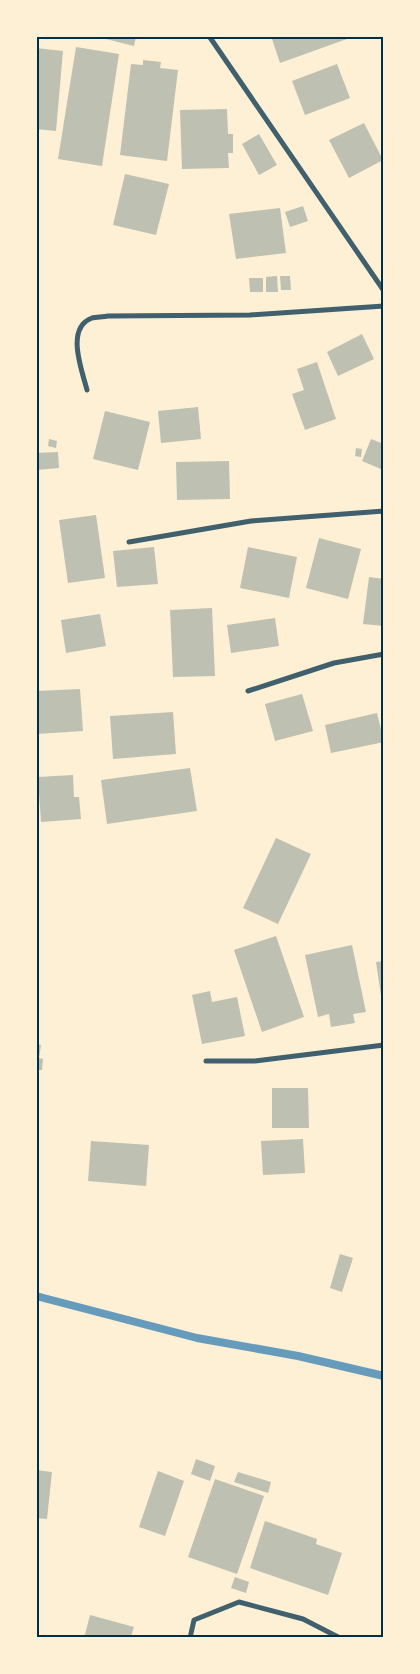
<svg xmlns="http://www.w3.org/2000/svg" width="420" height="1674" viewBox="0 0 420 1674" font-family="'Asap Condensed',sans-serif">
	<rect width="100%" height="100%" fill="#fdf0d5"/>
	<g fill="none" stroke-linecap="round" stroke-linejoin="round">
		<path stroke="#669bbc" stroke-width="8" d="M36,1296l161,42 101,18 86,20"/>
	</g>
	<path fill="#bec0b2" d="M94,36h42l-2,10z
		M271,36h75l1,3 -67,24z
		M76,47l43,7 -17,112 -44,-7z
		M36,48l27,3 -7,80 -20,-2z
		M143,60l18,2 -1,6 18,2 -11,91 -47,-6 11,-91 12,1z
		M337,64l13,34 -45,17 -13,-34z
		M227,109l1,25h5v19h-5l1,15 -47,1 -2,-59z
		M364,123l19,37 -34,18 -20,-38z
		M259,134l18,31 -18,10 -17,-31z
		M125,174l44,10 -13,51 -43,-10z
		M303,206l5,15 -18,6 -5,-15z
		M280,208l6,45 -50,6 -7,-45z
		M277,276l1,16h-12v-15z
		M280,276h10l1,14h-10z
		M249,278h14v14h-13z
		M362,334l12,25 -36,17 -11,-24z
		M317,362l19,57 -31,11 -13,-36 12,-4 -7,-21z
		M198,407l3,32 -40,4 -3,-32z
		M105,411l45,11 -12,48 -45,-11z
		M49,439l8,2 -1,7 -8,-2z
		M371,439l13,5 -1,26 -21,-9z
		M356,448l6,1 -1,8 -6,-1z
		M58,452l1,16 -23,2v-17z
		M229,461l1,38 -53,1 -1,-38z
		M96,515l9,63 -37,5 -9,-63z
		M319,538l42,11 -13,50 -42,-11z
		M154,547l4,37 -41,3 -4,-36z
		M248,547l49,10 -8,41 -49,-10z
		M369,577l15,2v47l-21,-2z
		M212,608l3,68 -42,1 -3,-67z
		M100,614l6,32 -40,7 -5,-33z
		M275,618l4,28 -48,7 -4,-28z
		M80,689l3,42 -47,3v-43z
		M302,694l11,37 -38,10 -10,-37z
		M173,712l3,42 -63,5 -3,-43z
		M377,713l7,29 -53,11 -6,-28z
		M190,768l7,43 -90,13 -6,-44z
		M73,775l1,22h5l2,22 -40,3 -3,-45z
		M276,838l35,16 -33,70 -35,-16z
		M276,936l28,81 -42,15 -28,-82z
		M352,945l14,67 -13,2 2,9 -24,4 -2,-13 -11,3 -13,-62z
		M384,961v48h-1l-7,-47z
		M210,991l2,11 25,-5 8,39 -43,8 -10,-49z
		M36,1044l5,1 -2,13 4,1 -1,11h-6z
		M272,1088h36l1,40h-37z
		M303,1139l2,34 -42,2 -2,-34z
		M91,1141l58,4 -3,41 -58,-5z
		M340,1254l13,4 -11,34 -12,-4z
		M196,1459l19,7 -5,15 -19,-7z
		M36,1470l16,2 -5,47 -11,-1z
		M158,1471l26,10 -19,55 -26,-9z
		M238,1472l33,10 -3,11 -34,-11z
		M215,1479l49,17 -27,78 -49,-17z
		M265,1521l52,18 -1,5 26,9 -14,42 -78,-27z
		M235,1577l14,5 -3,11 -15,-5z
		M90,1615l44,12 -3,9 4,2h-51z"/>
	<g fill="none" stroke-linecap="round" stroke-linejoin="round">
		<path stroke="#3f606c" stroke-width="5" d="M209,36l175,255
			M87,390c-5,-20 -22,-62 5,-72 4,-1 11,-1 16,-2l142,-1 134,-9
			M129,542l122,-21 133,-10
			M248,691l86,-28 50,-9
			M206,1061h49l129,-16
			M190,1638l4,-18 45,-18 64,17 37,19"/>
	</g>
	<rect width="420" height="1674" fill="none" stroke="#fdf0d5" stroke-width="75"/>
	<rect x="38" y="38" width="344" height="1598" fill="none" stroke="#003049" stroke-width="2"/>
</svg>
